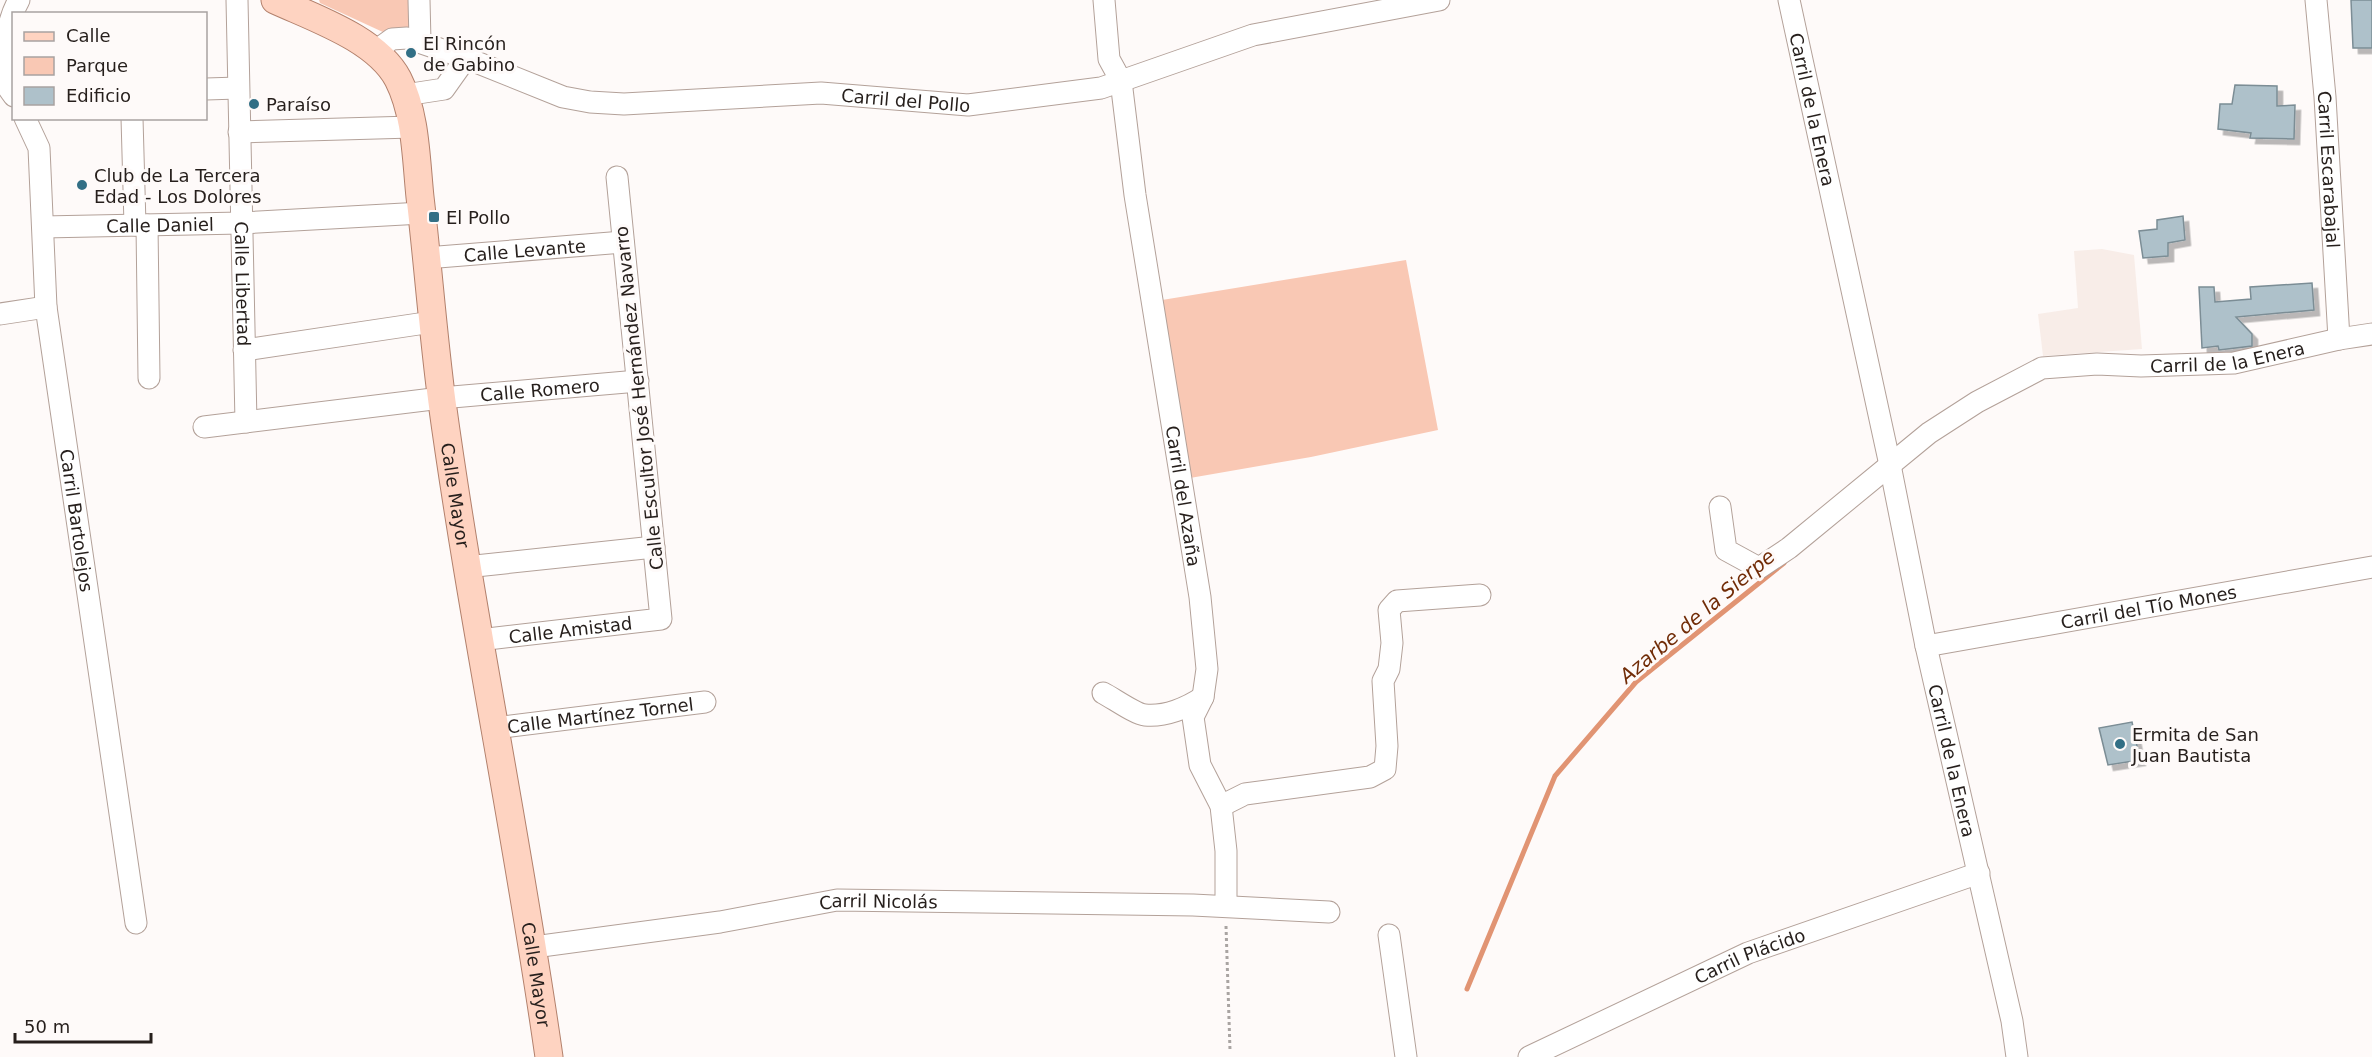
<svg xmlns="http://www.w3.org/2000/svg" width="2372" height="1057" viewBox="0 0 2372 1057" font-family="'DejaVu Sans',sans-serif">
	<defs>
		<filter id="shadow"><feDropShadow dx="5.5" dy="5.5" stdDeviation="0" flood-color="#0004"/></filter>
	</defs>
	<rect width="100%" height="100%" fill="#fefaf9"/>
	<path fill="#f8ede8" d="M2102,249l32,6 8,94 -99,7 -5,-42 40,-6 -4,-57z"/>
	<path fill="#f9c8b4" d="M319,0h94l-3,30 -25,3 -65,-30z
		M1406,260l32,170 -127,27 -121,21 -28,-178z"/>
	<g fill="none" stroke-linecap="round" stroke-linejoin="round">
		<path stroke="#e19473" stroke-width="5" d="M1467,989l88,-213 81,-94 148,-119"/>
	</g>
	<path fill="#aec1ca" stroke="#7b8d95" stroke-width="1.5" filter="url(#shadow)" d="M2351,0h21v48h-19z
		M2235,85l42,1v20l18,-1 -1,34 -44,-1 1,-5 -33,-4 2,-25h12z
		M2183,216l2,24 -17,3v13l-25,2 -4,-27 18,-2v-9z
		M2312,283l2,27 -78,7 16,17v12l-33,4 -1,-4 -16,2 -3,-61h15l1,15 36,-3 -1,-12z
		M2132,722l8,38 -32,5 -9,-37z"/>
	<g fill="none" stroke-linecap="round" stroke-linejoin="round">
		<defs>
			<g id="minor">
				<path id="s1" d="M237,0l9,422"/>
				<path d="M419,0l1,41"/>
				<path id="s2" d="M1104,0l5,59 12,22 14,114 65,402 7,72 -4,28 -10,20 7,48 21,41 5,45v55"/>
				<path id="s3" d="M1789,0l101,465 36,181 86,375 5,36"/>
				<path id="s4" d="M2316,0l9,97 14,242"/>
				<path id="s5" d="M374,52l18,-13 15,-1 59,20 97,39 27,5 34,2 197,-11 147,12 133,-17 152,-53 186,-35"/>
				<path d="M206,89l32,-1"/>
				<path d="M405,95l39,-6 22,-31"/>
				<path d="M14,96c-3,-4 -6,-8 -8,-12 -6,-22 1,-64 13,-84"/>
				<path id="s6" d="M25,118l14,30 7,159 90,616"/>
				<path d="M132,118l3,107"/>
				<path d="M239,132l173,-5"/>
				<path d="M147,225l2,153"/>
				<path id="s7" d="M43,227l198,-4 181,-10"/>
				<path id="s8" d="M426,258l197,-16"/>
				<path d="M0,314l46,-7"/>
				<path d="M244,350l188,-28"/>
				<path id="s9" d="M204,427l237,-29 197,-17"/>
				<path id="s10" d="M1720,507l6,43 33,18 30,-20 140,-115 48,-31 65,-34 55,-4 44,2 93,-3 105,-24 33,-5"/>
				<path d="M466,567l188,-20"/>
				<path id="s11" d="M479,640l182,-21 -44,-442"/>
				<path id="s12" d="M1926,646l446,-79"/>
				<path d="M1103,693c10,5 32,21 42,22 20,2 42,-7 58,-18"/>
				<path id="s13" d="M495,728l210,-26"/>
				<path d="M1221,806l24,-12 125,-17 15,-8 2,-23 -4,-65 6,-12 3,-26 -3,-33 8,-9 83,-6"/>
				<path d="M1389,935l17,122"/>
				<path id="s14" d="M534,947l186,-25 117,-22 356,5 136,7"/>
				<path id="s15" d="M1529,1057l219,-104 231,-80"/>
			</g>
			<g id="major">
				<path id="s16" d="M275,0c39,18 102,39 123,79 18,35 18,80 22,118 8,68 13,137 22,205 30,219 76,436 107,655"/>
			</g>
		</defs>
		<use href="#minor" stroke="#b3a199" stroke-width="23"/>
		<use href="#major" stroke="#b2806c" stroke-width="29"/>
		<path stroke="#a9a4a2" stroke-width="3" stroke-dasharray="3 3" stroke-linecap="butt" d="M1226,926l4,124"/>
		<use href="#minor" stroke="#fff" stroke-width="21"/>
		<use href="#major" stroke="#fed3c1" stroke-width="27"/>
	</g>
	<g fill="#326f85" stroke="#fefaf9" stroke-width="2">
		<circle cx="411" cy="53" r="6"/>
		<circle cx="254" cy="104" r="6"/>
		<circle cx="82" cy="185" r="6"/>
		<rect x="428" y="211" width="12" height="12" rx="3"/>
		<circle cx="2120" cy="744" r="6"/>
	</g>
	<g text-anchor="middle" dominant-baseline="central" stroke-width="6" stroke-linejoin="round" paint-order="stroke">
		<g font-size="18" fill="#261f1c" stroke="#fefaf9" text-anchor="start">
			<text x="423" y="43">El Rincón<tspan x="423" dy="21">de Gabino</tspan></text>
			<text x="266" y="104">Paraíso</text>
			<text x="94" y="175">Club de La Tercera<tspan x="94" dy="21">Edad - Los Dolores</tspan></text>
			<text x="446" y="217">El Pollo</text>
			<text x="2132" y="734">Ermita de San<tspan x="2132" dy="21">Juan Bautista</tspan></text>
		</g>
		<g font-size="18" fill="#261f1c" stroke="#fefaf9">
			<text stroke="none"><textPath href="#s5" startOffset="548">Carril del Pollo</textPath></text>
			<text stroke="none"><textPath href="#s3" startOffset="112">Carril de la Enera</textPath></text>
			<text stroke="none"><textPath href="#s4" startOffset="170">Carril Escarabajal</textPath></text>
			<text stroke="none"><textPath href="#s7" startOffset="117">Calle Daniel</textPath></text>
			<text stroke="none"><textPath href="#s8" startOffset="99">Calle Levante</textPath></text>
			<text stroke="none"><textPath href="#s1" startOffset="284">Calle Libertad</textPath></text>
			<text stroke="none"><textPath href="#s10" startOffset="615">Carril de la Enera</textPath></text>
			<text stroke="none"><textPath href="#s9" startOffset="338">Calle Romero</textPath></text>
			<text transform="translate(639 398) rotate(-96)">Calle Escultor José Hernández Navarro</text>
			<text stroke="none"><textPath href="#s16" startOffset="570">Calle Mayor</textPath></text>
			<text stroke="none"><textPath href="#s2" startOffset="504">Carril del Azaña</textPath></text>
			<text stroke="none"><textPath href="#s6" startOffset="408">Carril Bartolejos</textPath></text>
			<text stroke="none"><textPath href="#s12" startOffset="226">Carril del Tío Mones</textPath></text>
			<text stroke="none"><textPath href="#s11" startOffset="92">Calle Amistad</textPath></text>
			<text stroke="none"><textPath href="#s13" startOffset="106">Calle Martínez Tornel</textPath></text>
			<text stroke="none"><textPath href="#s3" startOffset="778">Carril de la Enera</textPath></text>
			<text stroke="none"><textPath href="#s14" startOffset="348">Carril Nicolás</textPath></text>
			<text stroke="none"><textPath href="#s15" startOffset="243">Carril Plácido</textPath></text>
			<text stroke="none"><textPath href="#s16" startOffset="1056">Calle Mayor</textPath></text>
		</g>
		<g font-size="20" font-style="italic" fill="#712c07" stroke="#fefaf9">
			<text transform="translate(1697 616) rotate(-40)">Azarbe de la Sierpe</text>
		</g>
	</g>
	<rect x="12" y="12" width="195" height="108" fill="#fefaf9" stroke="#a8a2a1" stroke-width="1.5"/>
	<rect x="24" y="32" width="30" height="9" fill="#fed3c1" stroke="#a8a2a1" stroke-width="1.5"/>
	<text x="66" y="42" font-size="18" fill="#261f1c">Calle</text>
	<rect x="24" y="57" width="30" height="18" fill="#f9c8b4" stroke="#a8a2a1" stroke-width="1.5"/>
	<text x="66" y="72" font-size="18" fill="#261f1c">Parque</text>
	<rect x="24" y="87" width="30" height="18" fill="#aec1ca" stroke="#a8a2a1" stroke-width="1.5"/>
	<text x="66" y="102" font-size="18" fill="#261f1c">Edificio</text>
	<path d="M15 1033v9h136v-9" fill="none" stroke="#261f1c" stroke-width="3"/>
	<text x="24" y="1033" font-size="18" fill="#261f1c" stroke="#fefaf9" stroke-width="4.5" paint-order="stroke">50 m</text>
</svg>
